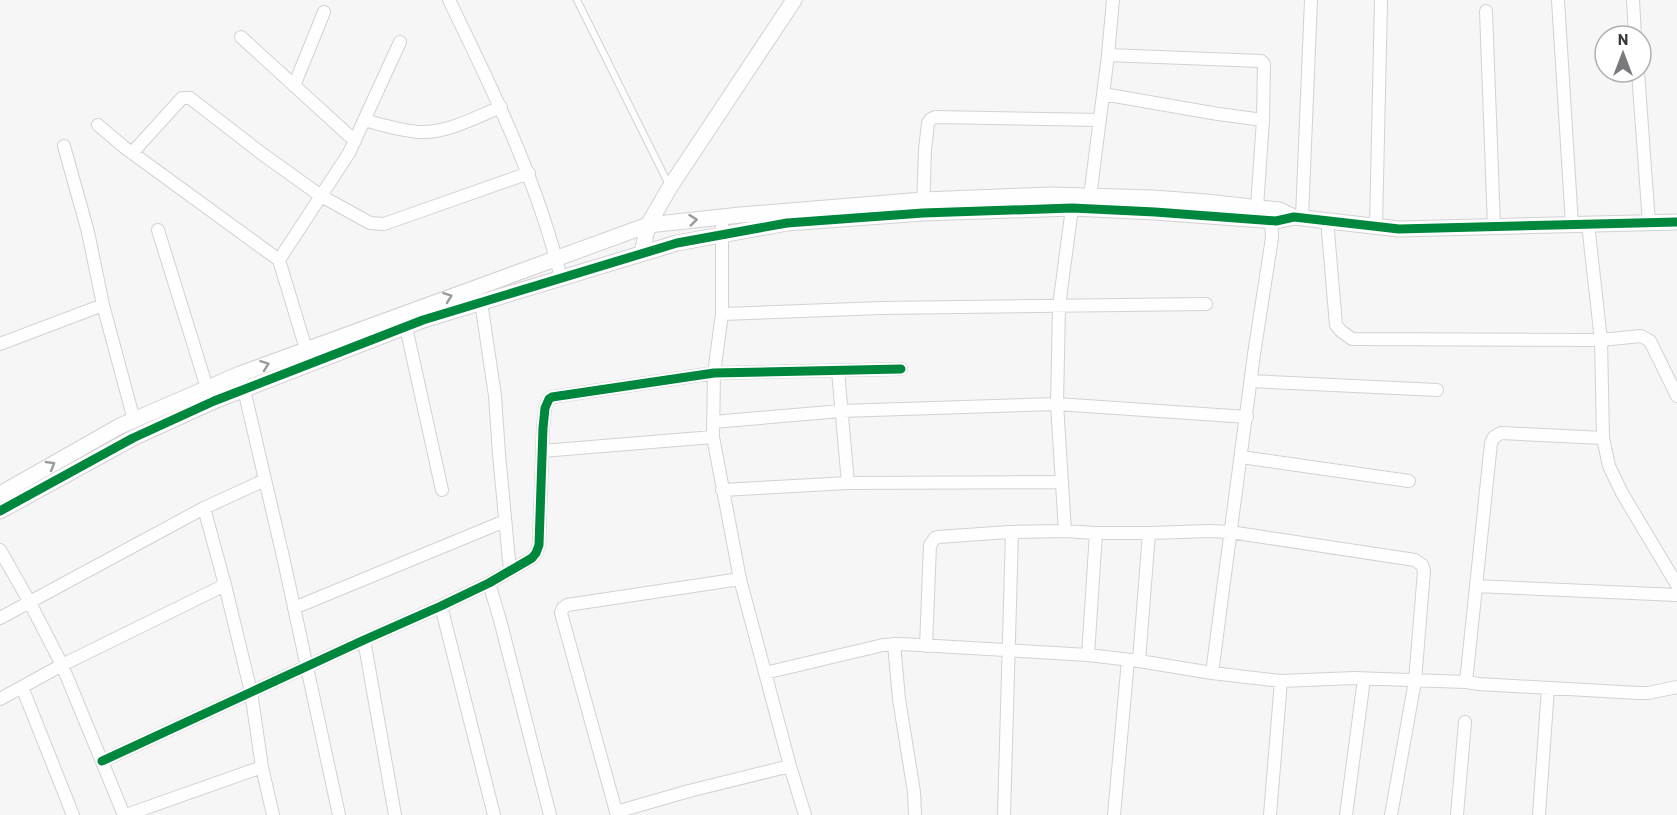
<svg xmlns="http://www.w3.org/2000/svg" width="1677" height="815" viewBox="0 0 1677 815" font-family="Barlow,sans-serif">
	<rect width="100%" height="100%" fill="#f6f6f7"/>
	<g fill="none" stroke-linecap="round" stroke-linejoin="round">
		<defs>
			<path id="service" d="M577,0l92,185"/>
			<path id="minor" d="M449,0c44,90 88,180 112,278
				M1558,0l14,225
				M1633,0l2,36
				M1486,11l8,215
				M241,37l114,104
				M1108,55l153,6 3,3 -1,56 -6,87
				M1638,72l11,151
				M294,86l30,-74
				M1103,94l115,20 45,6
				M364,120c19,5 37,11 56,12 28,1 56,-15 81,-25
				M98,125l26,22 155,113 27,89
				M64,146l24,86 15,73 31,115
				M132,153l50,-55h8l71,55 60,43 49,27 14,1 145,-51
				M1089,205l19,-150 5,-55
				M923,209l2,-59 3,-27 3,-4 4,-2 165,3
				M722,217v97l-8,59 -1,64 27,142 50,187 15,49
				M1302,217l9,-217
				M1327,220l9,105 5,6 11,8 249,1 2,98 6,28 13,27 55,92
				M1588,224l13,116 40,-4 9,5 27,55
				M1376,226l5,-226
				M158,230l49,158
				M279,260l70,-107 51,-111
				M481,302l14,94 4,58 11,117
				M722,314l159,-6 325,-4
				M406,327l36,163
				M0,344l103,-39
				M838,371l10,112
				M242,381l42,180 55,254
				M1251,381l186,9
				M713,422l128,-11 216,-7 190,13
				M542,451l171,-14
				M1241,457l168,24
				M722,490l126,-7 214,-1
				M204,508l21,77 26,107 11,75 11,48
				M1065,531l-8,-127 2,-98 13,-98
				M0,550l29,51 33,64 62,150
				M489,583l11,37 50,195
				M1476,586l201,9
				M441,606l53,209
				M294,608l211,-87
				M0,618l204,-110 61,-28
				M364,640l31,175
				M894,644l5,55 15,93 1,23
				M926,646l4,-101 5,-7 3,-1 71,-5 56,-1 31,2h53l61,-2 20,1 185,28 7,5 2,6 -9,110 -24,134
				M1088,655l8,-122
				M1139,661l10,-128
				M765,673l118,-28 19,-1 186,11 51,6 73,12 69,8 73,-3 112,4 13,2 159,9h10l29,-6
				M1212,673l42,-319 18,-116 -1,-18
				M1466,682l25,-239 3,-6 7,-4 102,5
				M22,687l51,128
				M0,699l62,-34 163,-80
				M102,761l262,-121 77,-34 48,-23 43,-25 4,-5 3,-8 4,-117 2,-20 4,-9 3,-2 162,-24 187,-4
				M616,812l73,-21 101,-25
				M126,815l136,-48
				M617,815l-56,-202 2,-5 4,-3 173,-26
				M1004,815l8,-283
				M1114,815l14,-155
				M1270,815l11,-134
				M1346,815l18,-136
				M1457,815l8,-93
				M1539,815l9,-127"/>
			<path id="tertiary" d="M642,253l6,-28 22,-38 124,-187
				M0,494l120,-68 120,-52 408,-149 92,-10 183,-15 128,-5 102,3 53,4 73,8 15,7
				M0,511l133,-73 81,-37 209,-81 254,-77 110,-20 136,-10 149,-5 83,4 121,9 18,-4 105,12 278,-7"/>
		</defs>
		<use href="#service" stroke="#d2d2d3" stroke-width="8"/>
		<use href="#minor" stroke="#d2d2d3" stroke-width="14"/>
		<use href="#tertiary" stroke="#d2d2d3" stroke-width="17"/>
		<use href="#service" stroke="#fefefe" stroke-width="6"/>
		<use href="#minor" stroke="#fefefe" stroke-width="12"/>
		<use href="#tertiary" stroke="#fefefe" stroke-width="15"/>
		<defs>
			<path id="cycleway" d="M0,511l133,-73 81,-37 209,-81 254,-77 110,-20 136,-10 149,-5 83,4 121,9 18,-4 105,12 278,-7
				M102,761l262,-121 77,-34 48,-23 43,-25 4,-5 3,-8 4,-117 2,-20 4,-9 3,-2 162,-24 187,-4"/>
		</defs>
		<use href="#cycleway" stroke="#fff" stroke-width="13"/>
		<use href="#cycleway" stroke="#00873e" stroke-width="9"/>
	</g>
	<defs><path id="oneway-chevron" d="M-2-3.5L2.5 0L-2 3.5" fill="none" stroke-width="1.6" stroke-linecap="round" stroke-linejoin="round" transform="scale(1.5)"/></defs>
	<g stroke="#9b9b9c">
		<use href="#oneway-chevron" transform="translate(693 220) rotate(-6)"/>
		<use href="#oneway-chevron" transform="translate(448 297) rotate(-20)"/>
		<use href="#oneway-chevron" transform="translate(265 365) rotate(-20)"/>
		<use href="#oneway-chevron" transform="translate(51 465) rotate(-30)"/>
	</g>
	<g transform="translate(1623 54)"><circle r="28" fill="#ffffff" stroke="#afafb0" stroke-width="1.5"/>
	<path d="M0-4.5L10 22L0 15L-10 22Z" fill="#7a7a7c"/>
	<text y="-9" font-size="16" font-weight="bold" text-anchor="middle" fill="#383839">N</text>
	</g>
</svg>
